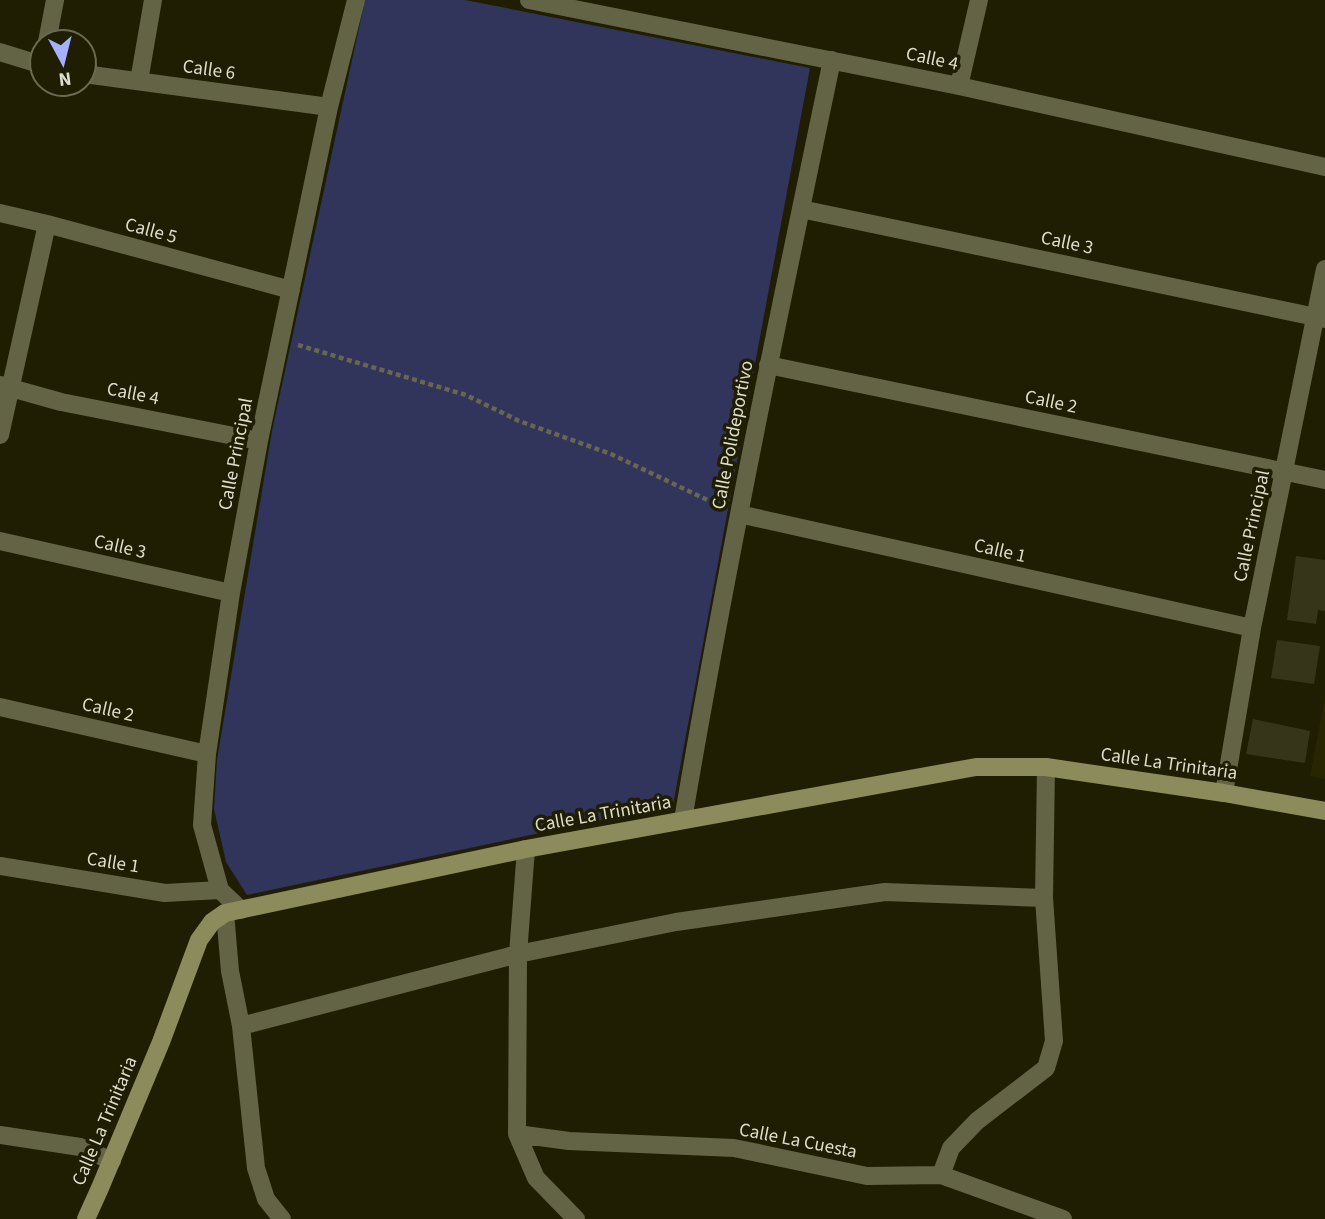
<svg xmlns="http://www.w3.org/2000/svg" width="1325" height="1219" viewBox="0 0 1325 1219" font-family="'Source Sans 3',sans-serif">
	<rect width="100%" height="100%" fill="#1f1e03"/>
	<path fill="#272601" d="M1325,697v82l-15,-3z"/>
	<path fill="#31355b" d="M365,0h100l345,68 -137,737 -426,90 -21,-33 -12,-53 3,-49 55,-329z"/>
	<path fill="#363519" d="M1296,556l29,4v51l-7,-1 -2,14 -29,-4z
		M1277,640l43,6 -6,38 -43,-6z
		M1253,719l57,12 -5,32 -59,-9z"/>
	<g fill="none" stroke-linecap="round" stroke-linejoin="round">
		<path stroke="#676750" stroke-width="4.5" stroke-dasharray="5 3.5" stroke-linecap="butt" d="M298,345l168,50 53,26 92,33 109,52"/>
		<path stroke="#636346" stroke-width="18" d="M529,0l430,86 366,81
			M47,42l8,-42
			M0,52l42,13
			M84,74l245,33
			M139,81l14,-81
			M959,86l20,-86
			M801,209l524,110
			M0,213l47,11 244,66
			M768,365l557,115
			M0,385l61,17 198,39
			M0,435l47,-211
			M739,514l513,114
			M0,541l231,52
			M0,707l207,47
			M1224,793l28,-165 73,-359
			M683,820c43,-254 96,-507 149,-760
			M526,849l-8,105 -1,180 19,44 40,41
			M0,866l165,27 55,-3
			M241,910l-21,-20 -18,-65 5,-71 24,-161 28,-152 70,-334 27,-107
			M225,913l5,58 11,55 15,142 10,31 16,20
			M241,1026l277,-72 158,-32 209,-30 159,6
			M517,1134l52,7 165,7 133,28 74,-1 122,44
			M0,1135l80,12 32,14
			M941,1175l10,-27 26,-27 69,-53 8,-27 -10,-143 2,-131"/>
		<path stroke="#8c8b5b" stroke-width="18" d="M86,1219l14,-31 61,-146 38,-102 13,-18 13,-9 301,-64 450,-82h70l178,26 101,18"/>
	</g>
	<g text-anchor="middle" dominant-baseline="central" stroke-width="7" stroke-linejoin="round" paint-order="stroke">
		<g font-size="19" fill="#dcddcc" stroke="#1f1e03">
			<text transform="translate(932 59) rotate(12)">Calle 4</text>
			<text transform="translate(209 70) rotate(8)">Calle 6</text>
			<text transform="translate(151 231) rotate(15)">Calle 5</text>
			<text transform="translate(1067 243) rotate(12)">Calle 3</text>
			<text transform="translate(133 394) rotate(11)">Calle 4</text>
			<text transform="translate(1051 402) rotate(12)">Calle 2</text>
			<text transform="translate(733 435) rotate(-79)">Calle Polideportivo</text>
			<text transform="translate(236 454) rotate(-79)">Calle Principal</text>
			<text transform="translate(1252 526) rotate(-78)">Calle Principal</text>
			<text transform="translate(120 547) rotate(13)">Calle 3</text>
			<text transform="translate(1000 551) rotate(13)">Calle 1</text>
			<text transform="translate(108 710) rotate(13)">Calle 2</text>
			<text transform="translate(1169 764) rotate(8)">Calle La Trinitaria</text>
			<text transform="translate(603 814) rotate(-10)">Calle La Trinitaria</text>
			<text transform="translate(113 863) rotate(9)">Calle 1</text>
			<text transform="translate(105 1121) rotate(-67)">Calle La Trinitaria</text>
			<text transform="translate(798 1141) rotate(11)">Calle La Cuesta</text>
		</g>
	</g>
	<g transform="translate(63 63) rotate(173)"><circle r="33" fill="#1f1e03" stroke="#6b6a53" stroke-width="2"/>
	<path d="M0-5L12 26L0 18L-12 26Z" fill="#a6b1fc"/>
	<text y="-10" font-size="19" font-weight="bold" text-anchor="middle" fill="#dcddcc">N</text>
	</g>
</svg>
